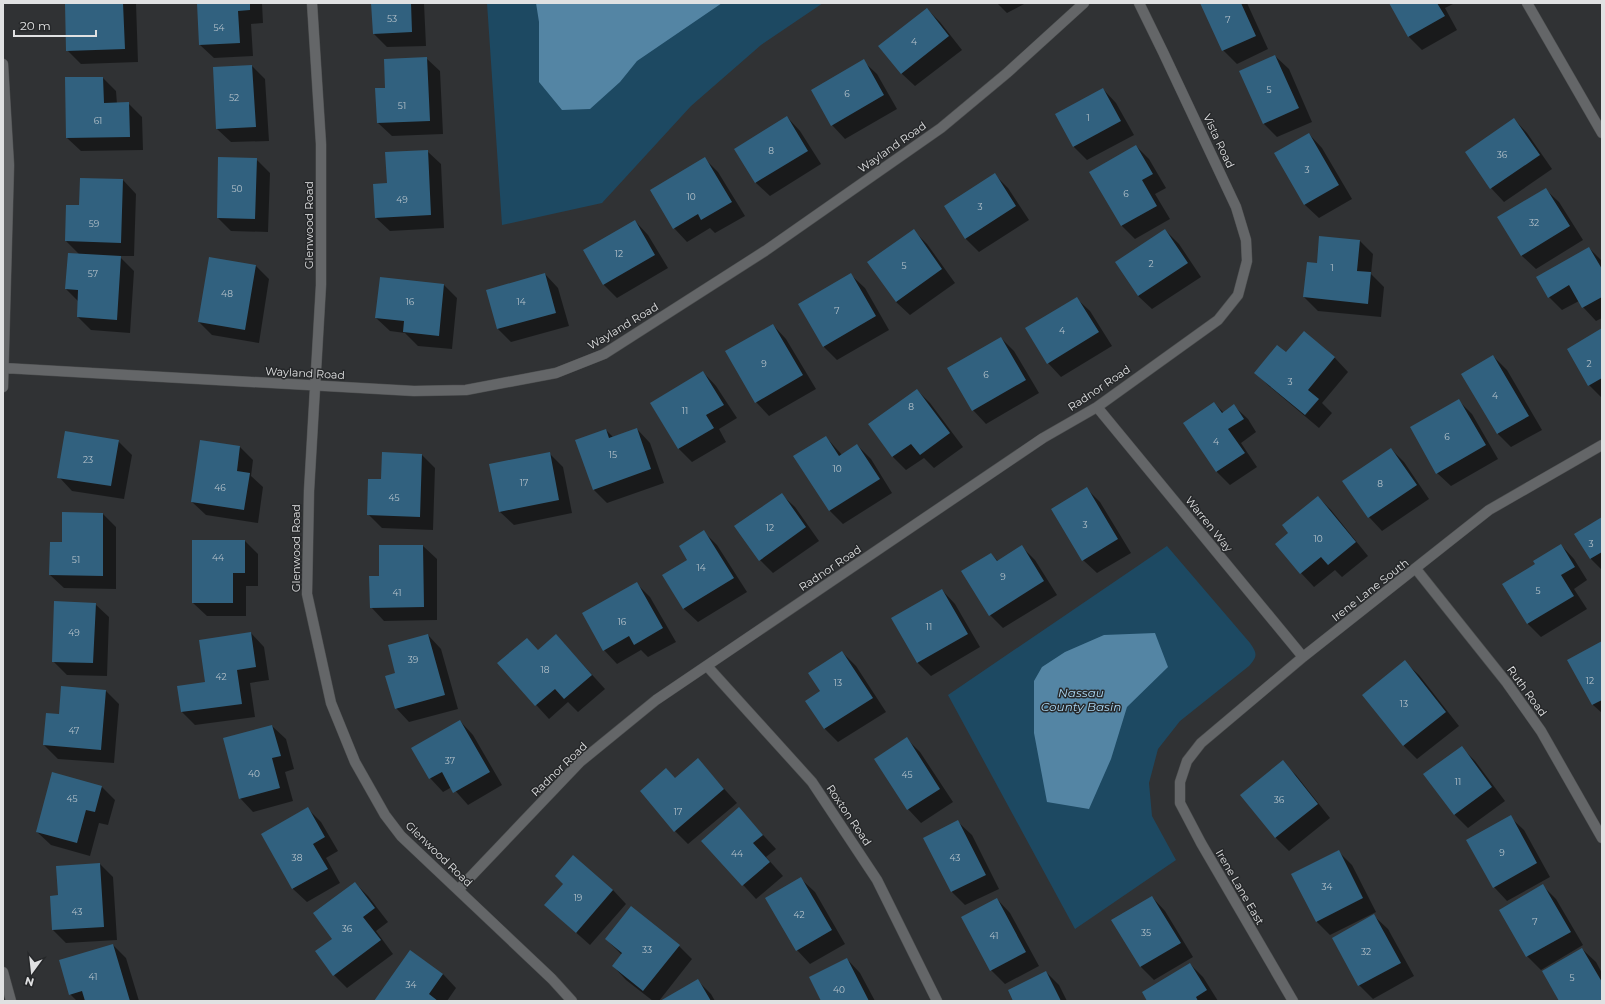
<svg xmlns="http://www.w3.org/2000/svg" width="1605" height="1004" viewBox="0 0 1605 1004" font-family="Montserrat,sans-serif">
	<rect width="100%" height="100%" fill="#303234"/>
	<path fill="#1d4962" d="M487,3h336l-62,42 -70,61 -89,97 -100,22z
		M1167,546l83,97c7,10 8,13 -1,23l-69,55 -22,28 -9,34 3,33 24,44 -101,69 -127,-234z"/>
	<path fill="#5485a4" d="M536,3h186l-85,58 -17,21 -30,27 -28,1 -23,-28v-60z
		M1155,633l13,34 -41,40 -16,52 -22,50 -42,-7 -13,-69v-52l8,-14 23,-15 39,-17z"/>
	<path fill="#0007" d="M66,3h70l2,59 -57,2 -14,-14z
		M198,3h64l1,20 -12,1 2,32 -39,2 -14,-13z
		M372,3h52l2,43 -39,1 -13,-13z
		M997,3h29l-19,10z
		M1202,3h45l21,46 -31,15 -14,-14z
		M1390,3h65l-10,5 12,22 -35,20 -13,-13z
		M927,9l13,13 22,28 -47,36 -14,-13z
		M1275,56l14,13 23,53 -35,15 -13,-13 -24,-53z
		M426,58l14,13 3,63 -51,2 -14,-13 8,-34z
		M863,61l14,13 20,35 -52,30 -13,-14z
		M252,66l13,13 4,62 -38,1 -14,-13z
		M103,78l13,13 1,13h12l13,13 1,33 -62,1 -14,-13z
		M1103,89l13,14 18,32 -47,25 -14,-14z
		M787,117l13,14 21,33 -51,32 -14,-13 -21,-34z
		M1514,119l13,14 25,36 -48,33 -13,-14z
		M1309,134l13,14 30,51 -33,19 -14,-13 -29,-52z
		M1136,146l13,13 17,29 -11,6 15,25 -35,20 -13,-13 -32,-54z
		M427,151l14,13 3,64 -54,3 -14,-13 12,-35z
		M256,159l14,14 -2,59 -37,-1 -13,-13z
		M705,159l13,13 27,44 -30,17 -5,-5 -23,14 -13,-14z
		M995,175l13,13 21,32 -50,32 -14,-14z
		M123,180l13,14 -2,62h-15l15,15 -4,62 -39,-3 -13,-13v-16l-12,-12 14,-34 -14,-14 14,-35z
		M1545,189l14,13 24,38 -47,29 -14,-13 -24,-38z
		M635,221l13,14 20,33 -51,30 -14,-14z
		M913,230l14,14 28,39 -45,32 -14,-13z
		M1165,230l14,14 22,33 -49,32 -14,-13z
		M1360,241l13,13 -2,20 13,13 -3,30 -63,-6 -14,-14 13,-33z
		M1589,248l13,13v57l-6,3 -13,-14 -4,-6 -17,9 -13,-13z
		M210,258l46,8 13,13 -10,64 -47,-8 -13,-13z
		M545,274l13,14 11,38 -58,16 -13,-13z
		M851,275l14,13 24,42 -52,30 -13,-13 -25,-42z
		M444,285l13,13 -5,51 -34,-3 -13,-13 -15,-2 -14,-13z
		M1076,298l14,13 22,35 -51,31 -13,-14z
		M773,325l13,14 30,50 -47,27 -13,-14z
		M1602,329v69l-13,-13z
		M1304,332l31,26 13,14 -26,31 10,10 -13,15 -50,-42 -13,-13 30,-19z
		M1001,338l13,13 25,42 -53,31 -13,-14z
		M1493,356l14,14 35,60 -31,17 -13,-13 -35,-60z
		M703,372l13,14 21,32 -18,11 7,13 -34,20 -13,-13 -28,-45z
		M917,390l13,13 33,44 -29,21 -10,-10 -18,12 -13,-13 -24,-32z
		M1458,400l14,14 26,45 -47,27 -14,-13z
		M1214,403l10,10 10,-7 14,13 8,13 -15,11 16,24 -27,18 -13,-13 -33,-48z
		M637,429l13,14 14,40 -57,20 -14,-14 13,-59 7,7z
		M826,437l16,18 15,-10 14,14 21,34 -49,31 -13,-13 -35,-54z
		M118,441l14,14 -8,44 -52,-8 -13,-14z
		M201,441l39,6 13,13 -2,16 12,11 -5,36 -52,-8 -14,-13z
		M1391,449l13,13 25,37 -47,32 -13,-14z
		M549,453l14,14 9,46 -58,12 -14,-13z
		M422,455l13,13 -2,62 -51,-2 -14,-14 14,-34z
		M1087,489l13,13 31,51 -34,20 -14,-13z
		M781,494l14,13 24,34 -46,32 -13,-13z
		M1318,497l13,13 37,46 -26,21 -7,-7 -21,17 -13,-14z
		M103,514l13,13v62l-52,-1 -14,-13 13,-32z
		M1602,518v52l-11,-11 -15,-25z
		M704,532l13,13 30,47 -49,30 -14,-13 -21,-33 25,-16z
		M245,541l13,13v32h-12v30h-39l-14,-13z
		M1561,545l13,14 13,21 -13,9 13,20 -46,28 -13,-13 -24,-40 33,-20z
		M380,546h43l14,13v61l-53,1 -13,-14 9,-30z
		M1022,547l13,13 22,35 -54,33 -13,-13 1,-61 7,7z
		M636,583l14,14 26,45 -28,15 -7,-7 -24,14 -13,-14z
		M942,590l13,14 25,43 -49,29 -14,-14z
		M95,604l14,13 -2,59 -40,-1 -14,-14z
		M251,633l13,14 5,33 -19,3 5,34 -60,8 -13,-13 -4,-25 28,-4z
		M428,635l13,14 17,60 -49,13 -13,-14 1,-34z
		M556,635l49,54 -27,23 -10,-10 -19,17 -50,-55 39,-13z
		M1602,642v71l-9,-8 -24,-45z
		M842,652l14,14 30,46 -48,30 -13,-13 -18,-28 15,-10z
		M1405,662l14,13 40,51 -42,33 -13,-13 -41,-51z
		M106,691l13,13 -5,59 -56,-4 -14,-14 16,-30z
		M460,721l13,14 29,50 -34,20 -16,-18 -9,5 -13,-14z
		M272,726l14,13 8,30 -9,3 8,29 -40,11 -13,-14z
		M907,739l13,13 33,50 -32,21 -13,-14z
		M1462,748l13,13 30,40 -37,27 -14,-14z
		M698,760l39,43 -49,41 -13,-13v-52z
		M1282,762l14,13 34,43 -41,33 -13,-13 -35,-43z
		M102,787l13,13 -7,25 -9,-2 -9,33 -39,-11 -14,-13z
		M307,808l14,14 17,29 -12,7 14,25 -33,19 -14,-13 -31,-54z
		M739,809l37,40 -10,8 17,19 -27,23 -53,-58z
		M1510,817l14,13 26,47 -43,24 -13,-14z
		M958,822l14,13 27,54 -34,16 -13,-13 -27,-53z
		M1338,851l14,14 24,47 -46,23 -13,-13 -24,-47z
		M100,864l13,13 4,63 -51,3 -13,-13 6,-34z
		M801,879l14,13 30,52 -35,20 -13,-14z
		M355,883l13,13 20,26 -12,9 17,23 -46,34 -13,-13 -1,-36z
		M1543,886l13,13 27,46 -42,25 -14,-14 -27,-46z
		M613,890l13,14 -36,41 -45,-40z
		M1152,897l13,14 28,46 -39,23 -13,-13 -28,-46z
		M997,899l13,14 29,53 -34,18 -14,-14z
		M1374,916l14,13 26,47 -41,23 -14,-14 -26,-46z
		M606,939l73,7 13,13 -33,42h-6l-27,-21 -13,-14 9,-11z
		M113,945l13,13 13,43h-62l-7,-7z
		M1582,949l14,13 6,11v28h-42z
		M847,959l13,14 15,28h-53z
		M1190,964l13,13 15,24h-69z
		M1046,972l13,13 8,16h-53z
		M443,974l13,14 -9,13h-72z
		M698,981l13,13 4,7h-53z"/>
	<path fill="#31617f" d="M65,3h58l2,46 -59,2z
		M197,3h53v7l-12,1 2,32 -41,2z
		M371,3h40l1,29 -39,2z
		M1200,3h41l15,33 -34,15z
		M1389,3h48l8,13 -37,21z
		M927,8l22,28 -48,38 -23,-28z
		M1275,55l24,53 -36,16 -24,-53z
		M427,57l3,64 -53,2 -2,-35h10l-1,-29z
		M864,59l20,36 -53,31 -20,-36z
		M252,65l4,62 -40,2 -3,-62z
		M65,77h38l1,26 25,-1 1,35 -64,1z
		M1103,88l18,33 -48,26 -18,-33z
		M787,116l21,35 -53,32 -21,-34z
		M1514,118l26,37 -50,34 -25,-37z
		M1309,133l30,52 -35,20 -30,-52z
		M1136,145l17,29 -11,6 15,26 -36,20 -32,-54z
		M428,150l3,65 -56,3 -2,-34 14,-1 -2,-31z
		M218,157l39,1 -2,61 -38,-1z
		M705,157l27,45 -31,18 -3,-6 -25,15 -23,-39z
		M995,173l21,33 -51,33 -21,-33z
		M80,178l43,1 -2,64 -56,-2 1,-36h13z
		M1546,188l24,38 -49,30 -24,-39z
		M635,220l20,35 -52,30 -20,-35z
		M914,229l28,40 -46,33 -29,-40z
		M1165,229l23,34 -50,33 -23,-34z
		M1319,236l41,4 -3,31 14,1 -3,32 -65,-7 4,-35 10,1z
		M1589,247l13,22v28l-20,11 -13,-23 -21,13 -12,-21z
		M68,253l53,3 -4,64 -40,-3 1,-27 -13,-1z
		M209,257l47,8 -11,65 -47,-8z
		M545,273l11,40 -59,16 -11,-39z
		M851,273l25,43 -53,31 -25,-43z
		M380,277l64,7 -5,52 -36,-4 1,-11 -29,-3z
		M1077,297l22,35 -52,32 -22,-36z
		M773,324l30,51 -48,28 -30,-52z
		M1602,328v50l-14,8 -21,-37z
		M1304,331l31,26 -27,33 11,9 -14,16 -51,-42 23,-28 9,7z
		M1001,337l25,43 -54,31 -25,-43z
		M1493,355l36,61 -32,18 -36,-60z
		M703,371l21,34 -18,10 8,13 -36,21 -28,-46z
		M917,389l33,44 -30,22 -9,-11 -19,13 -24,-33z
		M1459,399l27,46 -50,29 -26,-47z
		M1214,402l8,11 12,-9 10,15 -16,10 17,24 -29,19 -33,-49z
		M637,428l14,41 -58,21 -18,-50 31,-11 3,9z
		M65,431l54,9 -8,46 -54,-8z
		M826,436l13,20 18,-12 23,35 -51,32 -36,-55z
		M200,440l40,6 -3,25 13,2 -6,37 -53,-8z
		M1391,448l26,37 -49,33 -26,-37z
		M382,452l40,2 -2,63 -53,-2 1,-36h13z
		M550,452l9,48 -60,12 -10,-48z
		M1087,487l31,52 -36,22 -31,-52z
		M782,493l24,34 -47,34 -25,-35z
		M1318,496l38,46 -28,23 -7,-8 -21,17 -25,-30 13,-11 -6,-8z
		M62,512l41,1v63l-54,-1 1,-33h12z
		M1602,517v35l-12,7 -16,-25z
		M704,530l30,48 -51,31 -21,-34 25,-15 -8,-14z
		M192,540h53v33h-12v30h-41z
		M1561,544l14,23 -14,8 13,21 -47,28 -25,-40 33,-20 -2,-3z
		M379,545h44l1,62 -54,1 -1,-32h10z
		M1022,545l22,36 -55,35 -28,-45 30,-18 6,8z
		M637,582l26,46 -29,17 -5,-9 -26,15 -21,-38z
		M942,589l26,45 -51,29 -26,-45z
		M54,601l42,2 -3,60 -41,-1z
		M251,632l5,35 -19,3 5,34 -61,8 -4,-26 28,-4 -6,-42z
		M428,634l17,61 -50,14 -10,-33 10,-3 -7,-28z
		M556,634l36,41 -28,24 -9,-10 -20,17 -38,-43 30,-25 11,12z
		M1602,641v59l-10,5 -25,-45z
		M842,651l31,47 -49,31 -19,-28 15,-10 -12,-18z
		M1405,660l41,52 -43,34 -41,-51z
		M61,686l45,4 -5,60 -58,-5 3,-32 13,1z
		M460,720l30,52 -37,21 -11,-21 -13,7 -18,-31z
		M272,725l9,31 -9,2 8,30 -41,11 -16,-61z
		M907,737l33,52 -33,21 -33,-51z
		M1462,746l30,41 -38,28 -31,-41z
		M698,758l26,31 -50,43 -34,-41 26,-23 9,10z
		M1283,760l35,44 -43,34 -35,-43z
		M52,772l50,14 -7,26 -9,-2 -9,33 -41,-11z
		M308,807l17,30 -12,7 15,25 -36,20 -31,-55z
		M739,807l24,28 -10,8 17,19 -28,24 -41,-45z
		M1511,815l26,48 -44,25 -27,-48z
		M958,820l28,55 -35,17 -28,-54z
		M1339,850l24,48 -47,24 -25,-48z
		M573,855l40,35 -37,43 -32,-28 19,-21 -8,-8z
		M100,863l4,64 -52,3 -2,-34 8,-1 -2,-29z
		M801,877l31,53 -36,21 -31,-53z
		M355,882l20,26 -12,9 18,23 -48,36 -18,-25 17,-12 -19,-26z
		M1543,884l28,48 -45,25 -27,-47z
		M1152,896l29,47 -41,24 -29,-47z
		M997,898l29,54 -36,19 -29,-54z
		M631,906l49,39 -37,46 -31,-25 10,-13 -17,-14z
		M1374,914l27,49 -43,23 -26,-48z
		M113,944l17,57h-45l-3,-10 -13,4 -10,-35z
		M1582,948l20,34v19h-43l-17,-30z
		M410,950l33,24 -14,20 9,7h-64z
		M847,958l22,43h-48l-12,-24z
		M1190,963l17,27 -11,7 2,4h-51l-5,-9z
		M1046,971l15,30h-48l-5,-11z
		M698,979l13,22h-51z"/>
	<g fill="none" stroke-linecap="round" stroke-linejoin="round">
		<defs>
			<path id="minor" d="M312,3l9,141v141l-12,206 -2,103 24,109 24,59 30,53 16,21 151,143 20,22
				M1527,3l75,130
				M3,64l6,101 -6,222
				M4,368l410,23 52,-1 90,-17 48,-19 161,-103 176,-123 66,-55 77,-70
				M1097,407l206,250
				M1416,569l91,114 34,48 61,107
				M707,666l105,116 65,98 60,121
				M458,890l122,-128 76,-62 387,-262 54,-31 121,-87 20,-25 9,-34 -1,-21 -10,-33 -73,-155 -24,-49
				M3,972l8,29
				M1293,1001l-92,-158 -21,-40v-21l7,-21 14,-18 102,-86 186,-147 113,-65"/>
		</defs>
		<use href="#minor" stroke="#4c4e4f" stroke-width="11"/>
		<use href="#minor" stroke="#646668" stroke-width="10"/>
	</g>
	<g text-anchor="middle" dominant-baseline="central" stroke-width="3" stroke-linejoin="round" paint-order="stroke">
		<g font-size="9" fill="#b4c1c9">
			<text x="392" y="18">53</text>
			<text x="1228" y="19">7</text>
			<text x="219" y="27">54</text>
			<text x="914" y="41">4</text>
			<text x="1269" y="89">5</text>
			<text x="847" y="93">6</text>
			<text x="234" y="97">52</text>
			<text x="402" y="105">51</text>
			<text x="1088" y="117">1</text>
			<text x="98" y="120">61</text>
			<text x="771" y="150">8</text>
			<text x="1502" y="154">36</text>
			<text x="1307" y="169">3</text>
			<text x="237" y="188">50</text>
			<text x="1126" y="193">6</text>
			<text x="691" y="196">10</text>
			<text x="402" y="199">49</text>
			<text x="980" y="206">3</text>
			<text x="1534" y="222">32</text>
			<text x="94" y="223">59</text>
			<text x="619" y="253">12</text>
			<text x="1151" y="263">2</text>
			<text x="904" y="265">5</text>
			<text x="1332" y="267">1</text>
			<text x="93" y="273">57</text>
			<text x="227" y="293">48</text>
			<text x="410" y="301">16</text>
			<text x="521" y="301">14</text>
			<text x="837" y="310">7</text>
			<text x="1062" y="330">4</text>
			<text x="764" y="363">9</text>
			<text x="1589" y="363">2</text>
			<text x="986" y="374">6</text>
			<text x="1290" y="381">3</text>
			<text x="1495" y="395">4</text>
			<text x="911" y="406">8</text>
			<text x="685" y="410">11</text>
			<text x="1447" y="436">6</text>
			<text x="1216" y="441">4</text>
			<text x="613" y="454">15</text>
			<text x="88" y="459">23</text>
			<text x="837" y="468">10</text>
			<text x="524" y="482">17</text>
			<text x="1380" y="483">8</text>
			<text x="220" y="487">46</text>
			<text x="394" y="497">45</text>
			<text x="1085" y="524">3</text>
			<text x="770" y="527">12</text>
			<text x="1318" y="538">10</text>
			<text x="1591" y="543">3</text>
			<text x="218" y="557">44</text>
			<text x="76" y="559">51</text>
			<text x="701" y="567">14</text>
			<text x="1003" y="576">9</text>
			<text x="1538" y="590">5</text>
			<text x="397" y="592">41</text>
			<text x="622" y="621">16</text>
			<text x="929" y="626">11</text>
			<text x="74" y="632">49</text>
			<text x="413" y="659">39</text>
			<text x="545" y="669">18</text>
			<text x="221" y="676">42</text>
			<text x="1590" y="680">12</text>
			<text x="838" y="682">13</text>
			<text x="1404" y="703">13</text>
			<text x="74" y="730">47</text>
			<text x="450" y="760">37</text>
			<text x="254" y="773">40</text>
			<text x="907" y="774">45</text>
			<text x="1458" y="781">11</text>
			<text x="72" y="798">45</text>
			<text x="1279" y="799">36</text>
			<text x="678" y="811">17</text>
			<text x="1502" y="852">9</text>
			<text x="737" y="853">44</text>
			<text x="297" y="857">38</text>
			<text x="955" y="857">43</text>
			<text x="1327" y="886">34</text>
			<text x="578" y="897">19</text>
			<text x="77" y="911">43</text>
			<text x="799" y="914">42</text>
			<text x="1535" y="921">7</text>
			<text x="347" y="928">36</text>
			<text x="1146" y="932">35</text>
			<text x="994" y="935">41</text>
			<text x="647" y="949">33</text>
			<text x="1366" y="951">32</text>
			<text x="93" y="976">41</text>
			<text x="1572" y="977">5</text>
			<text x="411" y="984">34</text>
			<text x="839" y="989">40</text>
		</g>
		<g font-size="11" fill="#e0e1e2" stroke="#26282a">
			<text transform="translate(1219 141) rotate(65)">Vista Road</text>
			<text transform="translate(892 147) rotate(-35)">Wayland Road</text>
			<text transform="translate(309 225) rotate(-90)">Glenwood Road</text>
			<text transform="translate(623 326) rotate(-31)">Wayland Road</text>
			<text transform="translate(305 373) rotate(3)">Wayland Road</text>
			<text transform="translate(1099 388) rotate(-34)">Radnor Road</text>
			<text transform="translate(1209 524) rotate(51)">Warren Way</text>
			<text transform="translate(296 548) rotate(-90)">Glenwood Road</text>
			<text transform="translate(830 568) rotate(-34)">Radnor Road</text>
			<text transform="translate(1370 590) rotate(-38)">Irene Lane South</text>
			<text transform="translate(1527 691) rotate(54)">Ruth Road</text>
			<text transform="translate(559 769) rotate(-44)">Radnor Road</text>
			<text transform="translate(849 815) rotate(56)">Roxton Road</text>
			<text transform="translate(439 854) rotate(44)">Glenwood Road</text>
			<text transform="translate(1240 887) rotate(60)">Irene Lane East</text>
		</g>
		<g font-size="12" font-style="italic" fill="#acd8f4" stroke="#26282a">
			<text x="1081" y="692">Nassau<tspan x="1081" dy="14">County Basin</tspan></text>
		</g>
	</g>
	<rect width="1605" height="1004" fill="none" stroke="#e0e1e2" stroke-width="8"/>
	<g transform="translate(32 972) rotate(195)" stroke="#26282a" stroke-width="3" paint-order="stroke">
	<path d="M0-3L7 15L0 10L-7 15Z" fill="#e0e1e2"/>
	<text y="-6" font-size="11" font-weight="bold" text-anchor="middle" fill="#e0e1e2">N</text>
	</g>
	<path d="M14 30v6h82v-6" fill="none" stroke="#e0e1e2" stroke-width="2"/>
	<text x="20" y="30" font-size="12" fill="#e0e1e2" stroke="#26282a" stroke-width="3" paint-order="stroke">20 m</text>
</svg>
